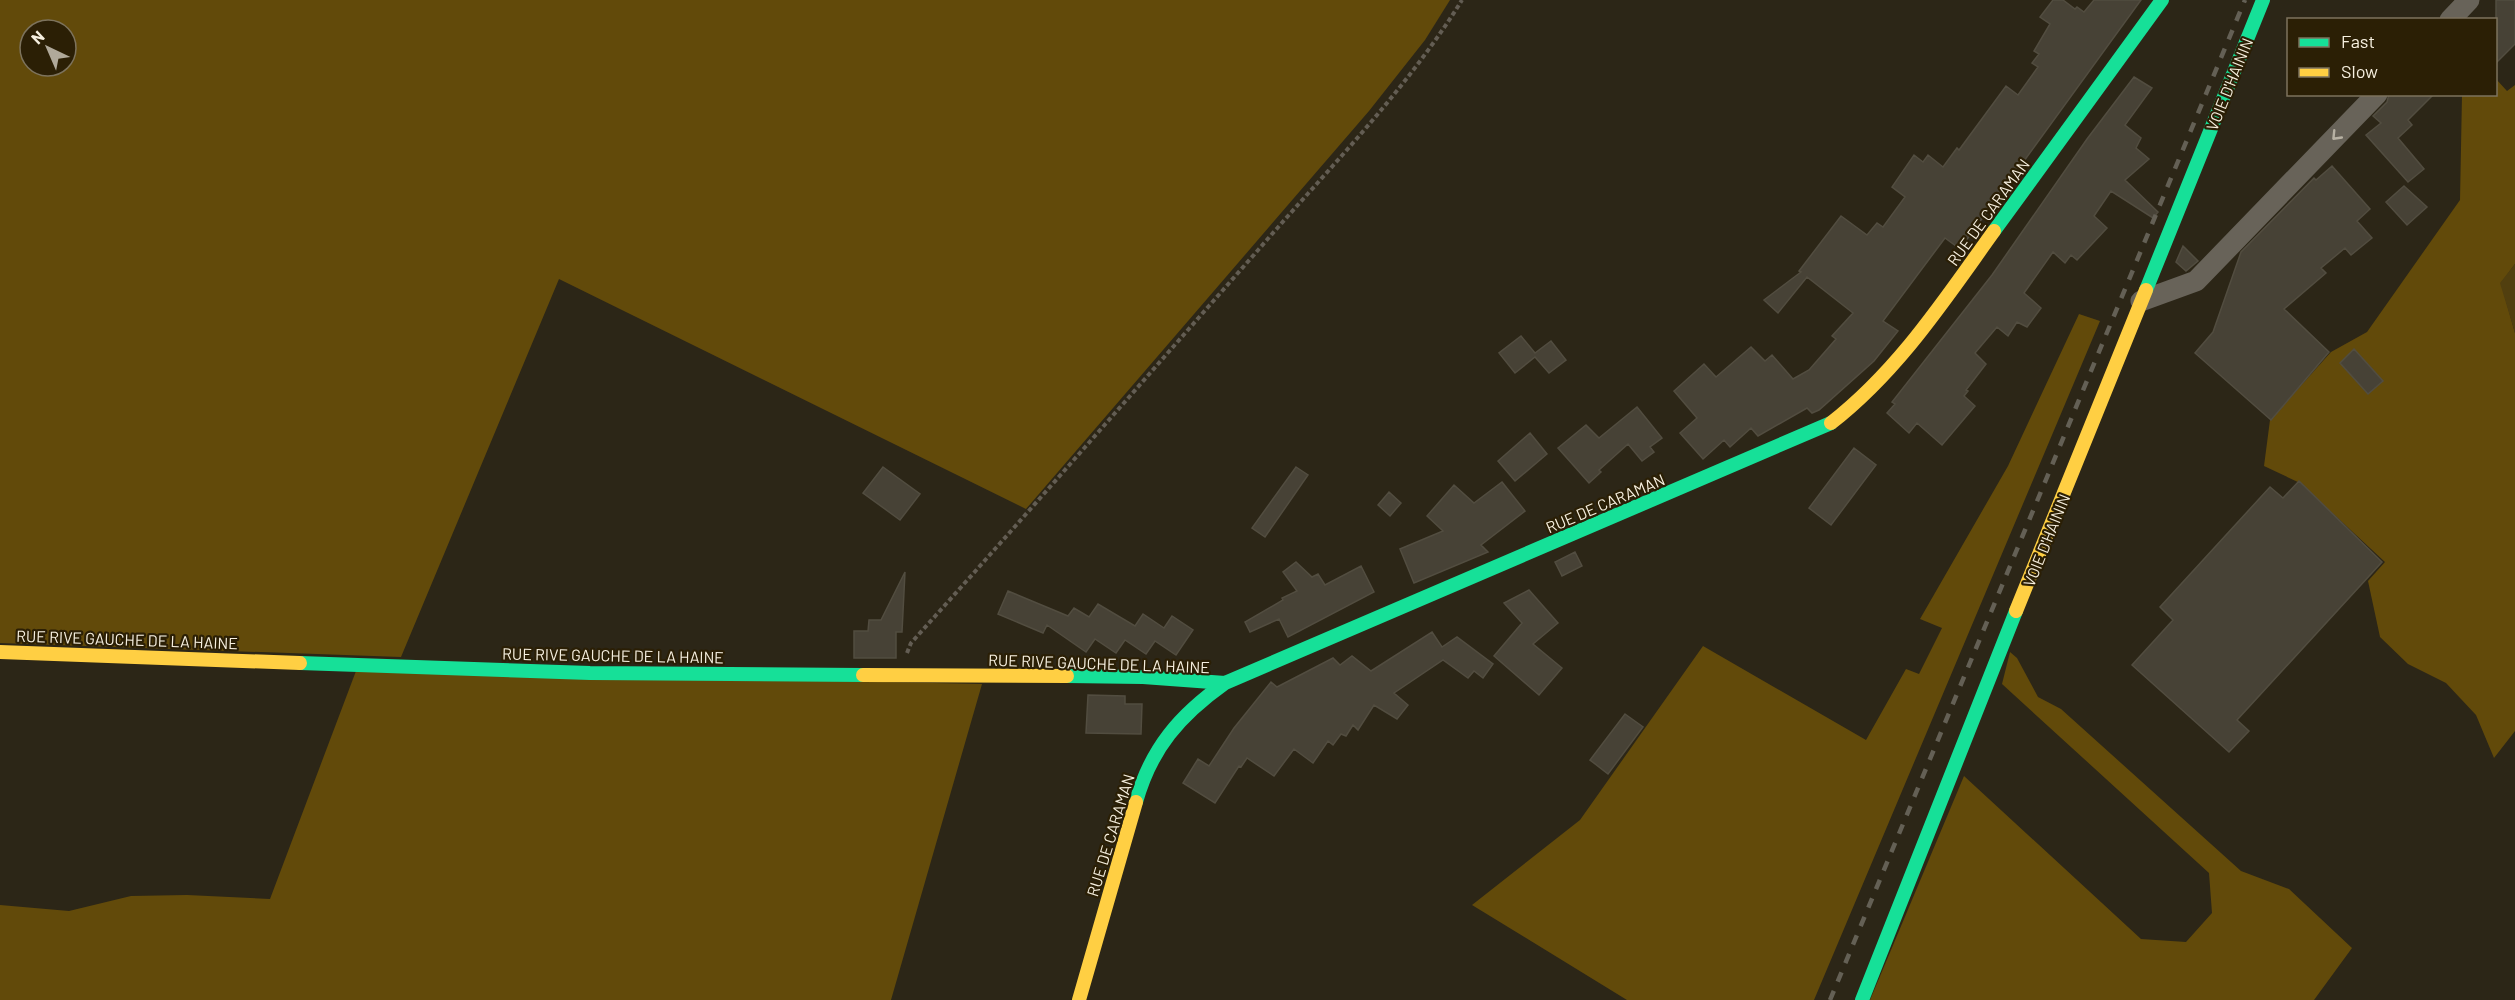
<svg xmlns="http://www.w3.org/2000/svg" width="2515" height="1000" viewBox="0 0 2515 1000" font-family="Barlow,sans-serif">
	<rect width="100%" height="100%" fill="#2c2617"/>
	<path fill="#624a0a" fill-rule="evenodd" d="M0,0h1450l-25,40 -56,71 -343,398 -467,-230 -158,378 -401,-14zM30,30h36v36h-36z
		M2496,79l11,12 8,-6v179l-14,19 14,50v398l-21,27 -18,-43 -30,-32 -38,-19 -28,-27 -12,-56 17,-19 -85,-79 -36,-17 6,-46 61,-68 36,-20 93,-132 2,-105 34,-1z
		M2079,314l21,7 -286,679h-187l-155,-95 108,-85 123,-174 163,94 40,-71 13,5 23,-46 -22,-9 88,-153z
		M2010,652l7,6 21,39 23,12 180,162 48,18 63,59 -38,52h-444l94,-224 177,163 45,3 26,-29 -3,-40 -207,-189z
		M356,671l626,13 -91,316h-891v-95l69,6 62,-15 56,-1 83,4z"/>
	<path fill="#513f0f" d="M2515,264v69l-15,-50z"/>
	<path fill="#474236" stroke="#524d40" stroke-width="1.5" d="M2053,0h10l12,9 2,-2 7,5 10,-12h47l-181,249 -15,-11 -62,83 15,10 -24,30 -55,49 -7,3 -5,-5 -49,28 -7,-8 -21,19 -6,-7 -21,19 -23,-26 17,-15 -23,-27 30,-27 12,13 35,-30 14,14 7,-6 21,24 16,-9 27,-31 -4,-3 21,-23 -46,-36 -29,36 -14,-13 37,-28 -2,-1 42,-55 26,19 10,-12 6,4 22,-30 -13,-10 22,-32 9,7 5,-7 15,12 14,-19 2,2 47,-64 12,9 20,-28 -6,-4 7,-9 -5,-3 16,-27 -10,-7z
		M2496,0h19v44l-19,19z
		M2134,77l18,11 -27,37 16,13 -5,10 13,11 -24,21 33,32 -5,6 -42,-27 -17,25 13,12 -30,32 -6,-5 -6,8 -12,-11 -29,41 17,15 -14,19 -10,-5 -9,14 -11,-9 -22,26 11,11 -20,26 2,1 -4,5 11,10 -33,39 -25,-22 -8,10 -22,-20 8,-9 -3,-2 100,-127 95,-136z
		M2389,94h45l-26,26 4,5 -14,13 26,31 -16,13 -42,-47 15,-12 -8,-7 14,-14z
		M2332,166l38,43 -13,12 15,17 -21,17 -6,-7 -24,20 5,5 -42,36 45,43 -58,68 -76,-67 18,-21 28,-80 73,-74 2,2z
		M2404,186l23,21 -20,18 -21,-23z
		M2183,246l15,15 -12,10 -10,-9z
		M1521,336l14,17 16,-12 15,19 -17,13 -14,-16 -20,16 -16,-20z
		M2354,349l29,32 -15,13 -28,-31z
		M1637,407l25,31 -12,9 4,5 -12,9 -14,-17 -29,26 2,2 -12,11 -31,-35 28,-23 13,13z
		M1530,433l17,21 -32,27 -17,-20z
		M1854,448l22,17 -45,60 -22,-17z
		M883,467l37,27 -20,26 -37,-27z
		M1296,467l12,8 -43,62 -13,-9z
		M2299,481l83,81 -145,158 12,11 -20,21 -97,-87 41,-45 -13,-13 110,-120 13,11z
		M1502,482l23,29 -44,34 7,7 -74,31 -14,-34 43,-18 -16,-15 27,-31 20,18z
		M1389,492l12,11 -11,13 -12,-11z
		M1575,552l7,14 -20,10 -7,-14z
		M1296,562l16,15 6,-3 7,11 36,-19 13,26 -86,45 -9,-18 -29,13 -5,-10 38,-22 -1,-2 15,-7 -14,-19z
		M905,572l-3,60h-6v26h-42v-27h14l1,-11h12z
		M1529,590l29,33 -25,21 29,24 -23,27 -45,-39 28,-33 -18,-20z
		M1008,591l60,25 6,-8 15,9 9,-13 37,22 8,-12 21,14 8,-12 21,14 -17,25 -21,-14 -9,13 -21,-14 -9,13 -21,-14 -9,13 -39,-27 -4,8 -45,-19z
		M1432,632l10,15 15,-10 36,27 -10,14 -9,-7 -6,7 -25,-18 -49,33 14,12 -11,14 -23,-14 -16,25 -5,-5 -7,11 -5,-2 -8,11 -5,-4 -15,22 -19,-14 -20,27 -27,-18 -6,9 -2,-1 -24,37 -32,-20 15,-24 11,7 25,-38 37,-46 6,5 56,-29 7,7 12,-9 19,15z
		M1088,695l37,1v8h17l-1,30 -55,-1z
		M1625,714l18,13 -35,47 -18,-14z"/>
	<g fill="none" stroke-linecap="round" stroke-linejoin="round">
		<path stroke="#635d53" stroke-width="4" stroke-dasharray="4.5 3" stroke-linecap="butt" d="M907,653l4,-10c117,-130 232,-262 348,-394 70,-81 146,-157 203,-249"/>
		<path stroke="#686359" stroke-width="21" d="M2450,20l19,-20
			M2141,301l55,-20 181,-187"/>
		<path stroke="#16e098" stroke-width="14" d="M1994,231l168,-231
			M2146,290l117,-290
			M300,663l290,10 273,2
			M1067,676l76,1 82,6
			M1136,802c15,-54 44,-87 89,-119l606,-260
			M1862,1000l154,-389"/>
		<path stroke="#ffcf43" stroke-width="14" d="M1831,423c68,-53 114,-124 163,-192
			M2016,611l130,-321
			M0,652l300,11
			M863,675l204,1
			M1079,1000l57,-198"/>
		<path stroke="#646055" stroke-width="4.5" stroke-dasharray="10 10" stroke-linecap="butt" d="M1830,1000l415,-1000"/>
	</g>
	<defs><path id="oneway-chevron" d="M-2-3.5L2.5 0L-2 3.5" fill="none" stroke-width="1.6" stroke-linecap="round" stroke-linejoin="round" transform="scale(1.5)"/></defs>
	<use stroke="#b7b1a3" href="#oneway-chevron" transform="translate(2336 136) rotate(134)"/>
	<g text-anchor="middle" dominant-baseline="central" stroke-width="4.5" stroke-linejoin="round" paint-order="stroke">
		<g font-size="16" fill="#f7f0e0" stroke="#2b1f05">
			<text transform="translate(2229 84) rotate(-68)">VOIE D'HAININ</text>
			<text transform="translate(1988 212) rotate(-54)">RUE DE CARAMAN</text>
			<text transform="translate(1605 503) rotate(-23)">RUE DE CARAMAN</text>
			<text transform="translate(2046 540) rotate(-68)">VOIE D'HAININ</text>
			<text transform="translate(127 639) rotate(2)">RUE RIVE GAUCHE DE LA HAINE</text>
			<text transform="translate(613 655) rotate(1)">RUE RIVE GAUCHE DE LA HAINE</text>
			<text transform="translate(1099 663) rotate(2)">RUE RIVE GAUCHE DE LA HAINE</text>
			<text transform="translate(1110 835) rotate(-73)">RUE DE CARAMAN</text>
		</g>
	</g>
	<rect x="2287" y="18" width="210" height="78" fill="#2b1f05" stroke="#7d735d" stroke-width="1.5"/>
	<rect x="2299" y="38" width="30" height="9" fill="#16e098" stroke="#7d735d" stroke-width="1.5"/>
	<text x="2341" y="48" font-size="18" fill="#f7f0e0">Fast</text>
	<rect x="2299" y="68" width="30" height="9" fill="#ffcf43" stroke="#7d735d" stroke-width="1.5"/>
	<text x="2341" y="78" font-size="18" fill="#f7f0e0">Slow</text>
	<g transform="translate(48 48) rotate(316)"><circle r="28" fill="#2b1f05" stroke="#7d735d" stroke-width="1.5"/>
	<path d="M0-4.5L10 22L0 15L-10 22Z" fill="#b0a99a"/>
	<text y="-9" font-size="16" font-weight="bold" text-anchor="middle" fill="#f7f0e0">N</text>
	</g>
</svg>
